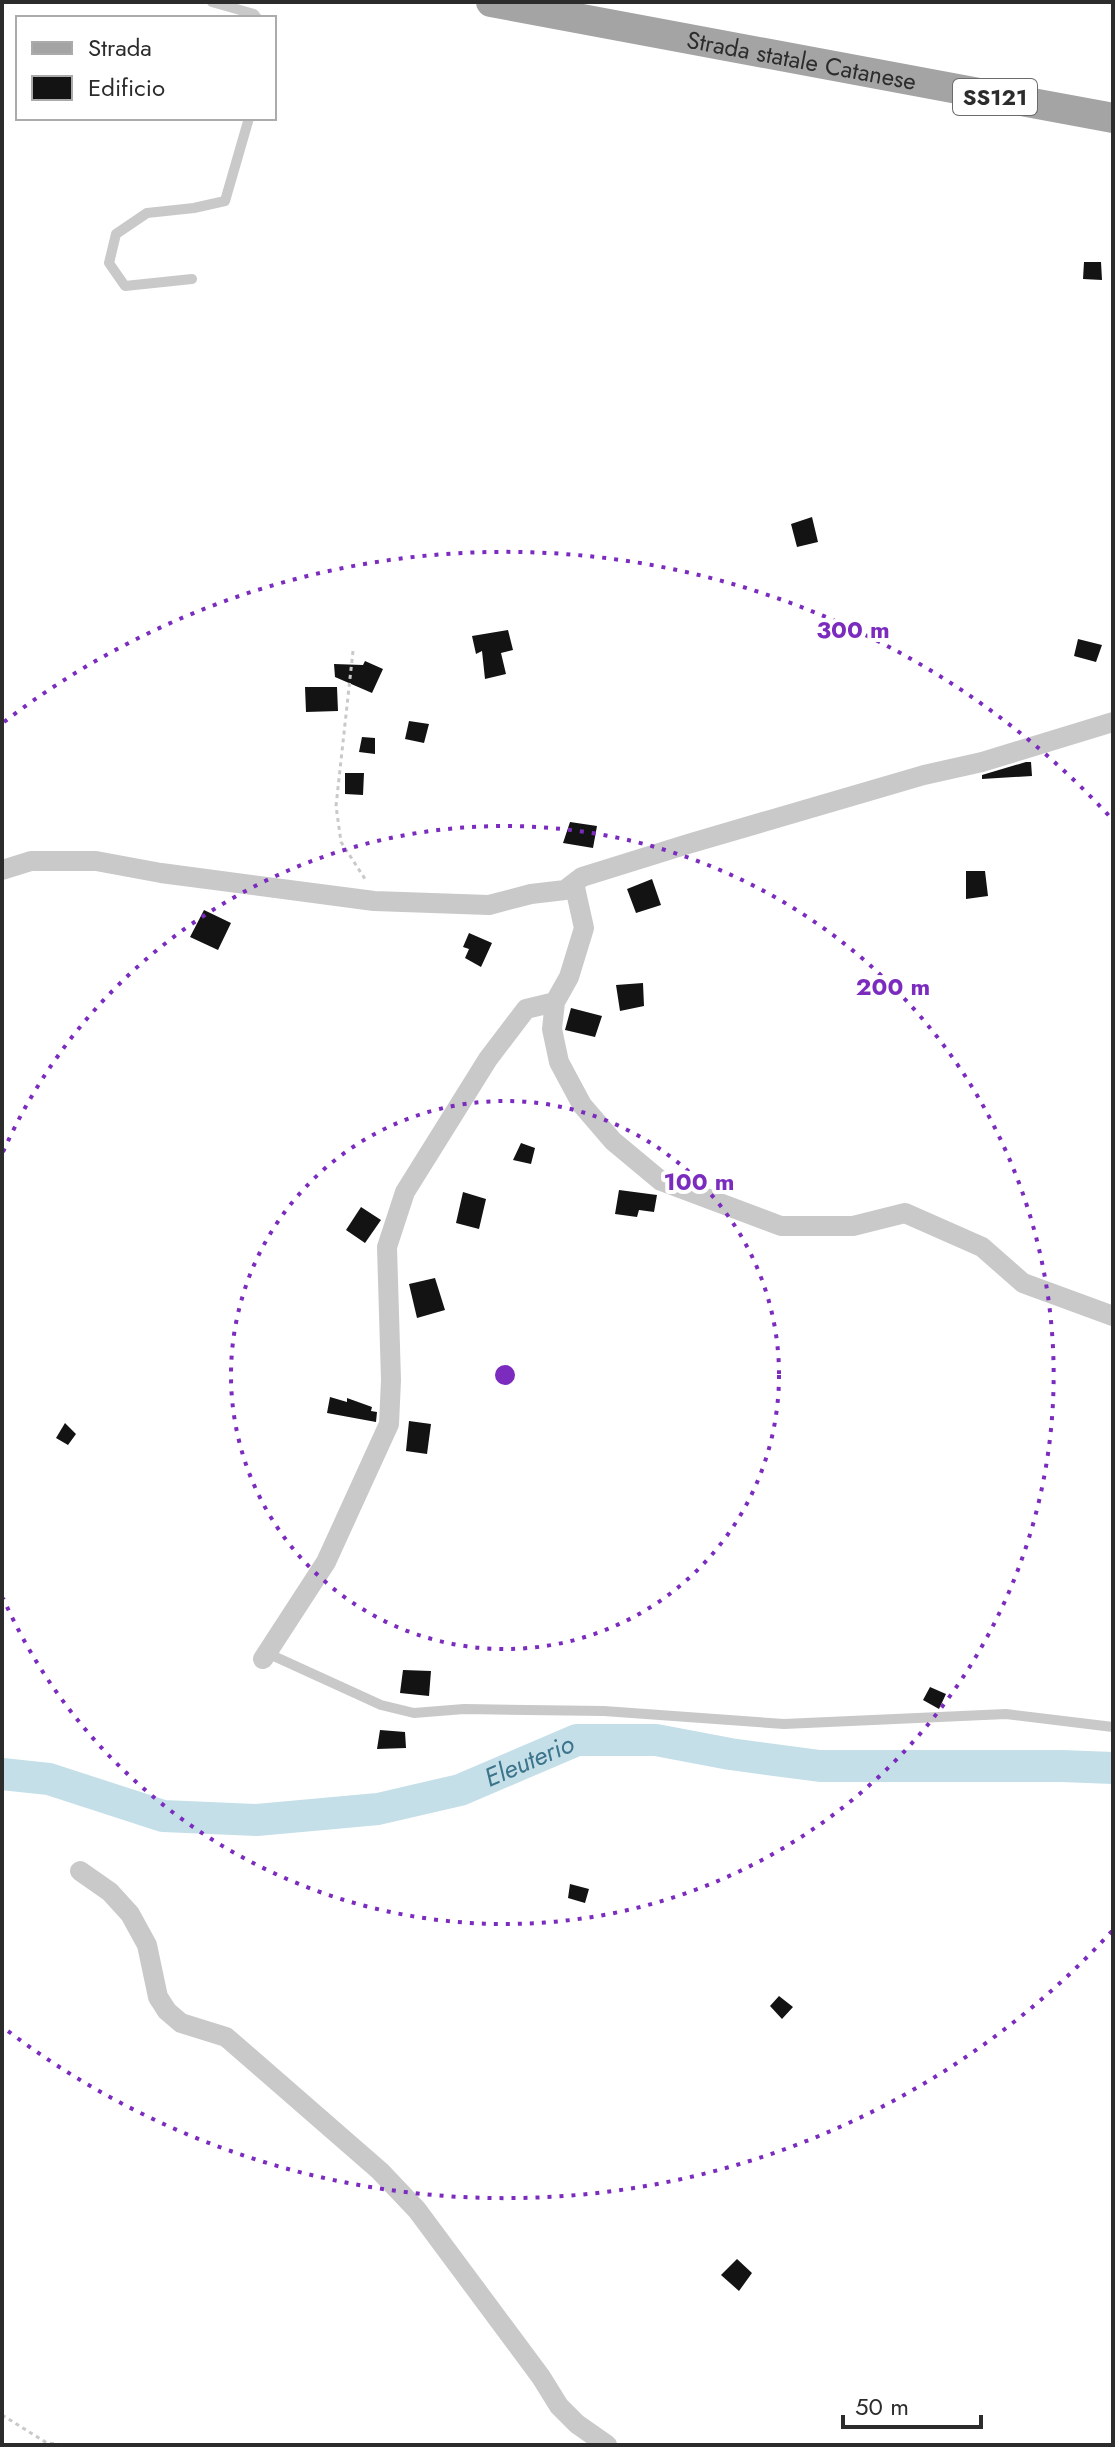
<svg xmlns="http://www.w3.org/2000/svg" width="1115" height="2447" viewBox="0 0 1115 2447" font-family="Jost,sans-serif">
	<rect width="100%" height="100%" fill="#fff"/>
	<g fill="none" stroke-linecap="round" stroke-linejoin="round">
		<path stroke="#c5dfe9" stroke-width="32" id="s1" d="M2,1774l47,5 114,37 94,4 121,-11 82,-19 117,-50h79l74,14 90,12h242l51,2"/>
	</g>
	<path fill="#131313" d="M1084,262h17l1,18 -19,-1z
		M812,517l6,25 -21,5 -6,-23z
		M508,630l5,20 -12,3 5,21 -21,5 -3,-28 -6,3 -4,-18z
		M1078,639l24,6 -6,17 -22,-6z
		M365,661l18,8 -11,24 -37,-16 -1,-13 29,1z
		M305,687h32l1,24 -32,1z
		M409,721l20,3 -5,19 -19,-4z
		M362,737l13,1v16l-16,-2z
		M1026,762h5l1,14 -50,3v-4z
		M345,773h19l-1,22 -18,-1z
		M570,822l27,4 -4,22 -30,-5z
		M966,871h19l3,25 -22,3z
		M652,879l9,26 -25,8 -9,-24z
		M204,910l27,13 -13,27 -28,-13z
		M469,933l23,10 -11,24 -16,-9 4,-9 -6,-2z
		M643,983l1,23 -24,5 -4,-26z
		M571,1008l31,8 -7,21 -30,-7z
		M521,1143l14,5 -4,16 -18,-4z
		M619,1190l38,5 -3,17 -15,-2 -2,7 -22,-3z
		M463,1192l23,7 -7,30 -23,-6z
		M361,1207l20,13 -16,23 -19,-13z
		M435,1278l10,32 -28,8 -8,-34z
		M330,1397l17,5v-4l25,9 -1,4 6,1 -1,10 -49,-9z
		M409,1421l22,3 -4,30 -21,-3z
		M65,1423l11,11 -8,11 -12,-7z
		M403,1670l28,1 -2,25 -29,-3z
		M930,1687l16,7 -7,15 -16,-9z
		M380,1730l25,2 1,16 -29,1z
		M570,1884l19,5 -4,14 -17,-5z
		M779,1996l14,11 -11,12 -12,-13z
		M737,2259l15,14 -13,18 -18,-16z"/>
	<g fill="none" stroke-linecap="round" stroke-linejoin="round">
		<path stroke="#c9c9c9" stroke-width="3" stroke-dasharray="4 4" stroke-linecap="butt" d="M353,651l-17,155 5,36 26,40
			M2,2415l45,28 17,2"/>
		<path stroke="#c9c9c9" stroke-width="10" d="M212,2l42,12 3,4
			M192,279l-67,7 -16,-23 7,-29 31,-21 47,-5 31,-7 24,-83
			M267,1653l114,52 33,8 50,-4 140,2 180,13 222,-10 107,13"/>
		<path stroke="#c9c9c9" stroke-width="20" d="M2,870l29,-9h65l65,12 213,28 115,4 42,-11 34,-4 17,-13 106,-33 236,-69 58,-13 131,-40
			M574,883l10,45 -15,49 -14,25 -3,27 7,33 23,43 31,36 48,40 120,45h72l52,-13 77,34 41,36 90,33
			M263,1659l63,-97 63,-138 2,-44 -4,-133 18,-55 83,-133 38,-50 29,-7
			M80,1871l30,21 20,22 17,31 11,52 9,14 14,12 45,14 154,134 37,39 124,167 18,29 18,18 30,21"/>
		<path stroke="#a4a4a4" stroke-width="30" id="s2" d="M491,2l622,116"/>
	</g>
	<g fill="none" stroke="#7b2cbf" stroke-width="4" stroke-dasharray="4 8">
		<circle cx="505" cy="1375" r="274"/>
		<path d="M3 1152A549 549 0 1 1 3 1598"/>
		<path d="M1112 1931A823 823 0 0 1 4 2028M4 722A823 823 0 0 1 1112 819"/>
	</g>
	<g text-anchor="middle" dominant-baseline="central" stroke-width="8" stroke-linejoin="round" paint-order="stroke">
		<rect fill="#fff" stroke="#6b6b6b" stroke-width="2" x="953" y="79" width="84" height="36" rx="6"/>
		<g font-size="22" font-weight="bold" fill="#2c2c2c">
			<text x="995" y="97">SS121</text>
		</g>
		<g font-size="24" fill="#2c2c2c" stroke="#fff">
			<text stroke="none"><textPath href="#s2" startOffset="316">Strada statale Catanese</textPath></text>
		</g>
		<g font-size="26" font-style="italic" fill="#3c748b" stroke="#fff">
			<text stroke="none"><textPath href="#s1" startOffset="542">Eleuterio</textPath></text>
		</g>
	</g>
	<circle cx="505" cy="1375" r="12" fill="#7b2cbf" stroke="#fff" stroke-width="4"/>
	<g font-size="24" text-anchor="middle" font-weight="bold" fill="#7b2cbf" stroke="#fff" stroke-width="8" stroke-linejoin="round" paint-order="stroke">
		<text x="853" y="638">300 m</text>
		<text x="893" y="995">200 m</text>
		<text x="699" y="1190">100 m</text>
	</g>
	<rect width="1115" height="2447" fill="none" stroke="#2c2c2c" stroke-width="8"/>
	<rect x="16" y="16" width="260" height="104" fill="#ffffff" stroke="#ababab" stroke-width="2"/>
	<rect x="32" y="42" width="40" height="12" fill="#a4a4a4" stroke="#ababab" stroke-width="2"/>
	<text x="88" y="56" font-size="24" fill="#2c2c2c">Strada</text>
	<rect x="32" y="76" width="40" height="24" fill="#131313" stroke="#ababab" stroke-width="2"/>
	<text x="88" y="96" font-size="24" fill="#2c2c2c">Edificio</text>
	<path d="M843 2415v12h138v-12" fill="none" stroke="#2c2c2c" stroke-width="4"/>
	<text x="855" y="2415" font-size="24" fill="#2c2c2c" stroke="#ffffff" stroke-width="6" paint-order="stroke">50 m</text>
</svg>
